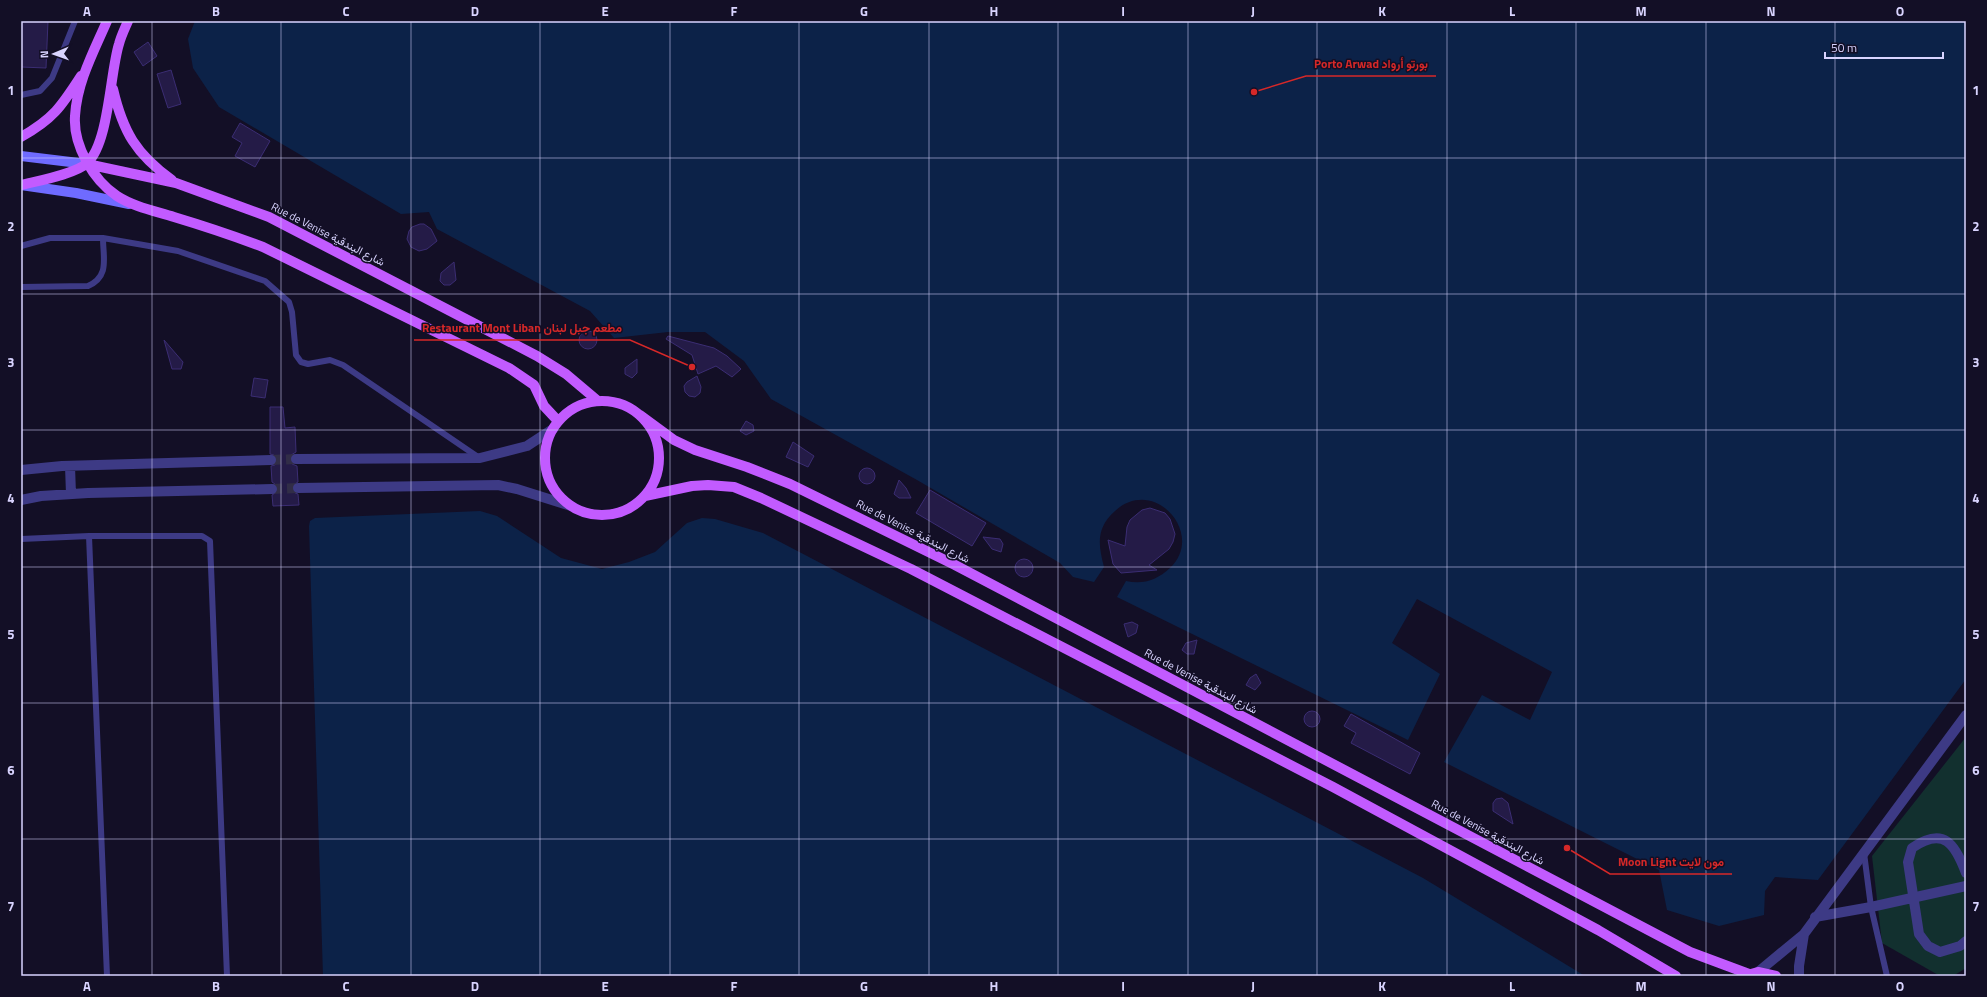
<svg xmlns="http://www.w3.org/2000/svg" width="1987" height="997" viewBox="0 0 1987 997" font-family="'Titillium Web',Vazirmatn,sans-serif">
	<rect width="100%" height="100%" fill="#130f26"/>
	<path fill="#12302f" d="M1966,737v231l-13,8h-13l-58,-33 -10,-87z"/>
	<path fill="#0c2248" d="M195,21h1771v658l-148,201 -43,-3 -10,14 -1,24 -45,11 -52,-16 -8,-40 -215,-108 38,-67 48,25 22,-48 -135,-73 -25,44 48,31 -32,66 -291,-143 9,-16c17,4 31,-1 44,-13 36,-34 -16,-93 -55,-57 -19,17 -17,33 -11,56l-10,15 -21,-5 -13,-14 -143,-83 -146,-81 -27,-38 -39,-29h-37l-54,6 -24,-27 -153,-82 -8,-17 -28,2 -182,-107 -26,-39 -5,-29z
		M480,511l17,5 64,42 41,11 27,-7 26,-10 32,-29 15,-5 13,1 48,14 660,345 162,98h-1262l-14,-450 1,-5 5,-3z"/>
	<path fill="#241b47" stroke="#3b2d73" d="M21,21h27l-2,47 -25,-1z
		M148,42l9,14 -14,10 -9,-14z
		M171,70l10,34 -13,4 -11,-34z
		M240,123l30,18 -15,26 -20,-11 7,-13 -10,-6z
		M420,224h4l7,5 6,12 -10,8 -8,2 -8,-4 -4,-8 2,-8 3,-4z
		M454,262l2,18 -6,5h-6l-4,-4 1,-8z
		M579 340a9 9 0 1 1 18 0a9 9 0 1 1-18 0Z
		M668,336l46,12 13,8 14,13 -9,8 -16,-11 -18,8 -6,-19 -26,-16z
		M164,340l19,22 -2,7h-9z
		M637,359v14l-5,5 -7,-4v-6z
		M697,376l4,11 -1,6 -5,4 -6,-1 -4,-4 -1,-6 3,-4z
		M254,378l14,2 -3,18 -14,-2z
		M270,407h13l2,21 10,-1 1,25 -5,3 -1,4 2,5 5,2 1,16 -5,3 -1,3 3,5 3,1 1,11 -26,1 -1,-11 5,-3 1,-4 -3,-4 -3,-2 -1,-16 4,-1 2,-5 -3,-5 -4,-1z
		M746,421l7,4 1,6 -8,4 -6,-4z
		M793,442l21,14 -6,11 -22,-10z
		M859 476a8 8 0 1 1 16 0a8 8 0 1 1-16 0Z
		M899,480l7,8 5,10h-12l-5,-4z
		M930,490l56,33 -14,23 -56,-33z
		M1150,508l15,5 5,6 5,15 -2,8 -4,7 -20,16 8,5 -36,3 -8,-9 -5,-24 17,6 2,-19 3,-7 12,-10z
		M983,537l17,2 3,5 -2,8 -9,-3z
		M1015 568a9 9 0 1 1 18 0a9 9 0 1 1-18 0Z
		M1132,622l6,3 -2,8 -8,4 -4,-13z
		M1197,640l-3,14h-7l-5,-4 4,-7z
		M1256,674l5,9 -6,7 -9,-5 4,-7z
		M1304 719a8 8 0 1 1 16 0a8 8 0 1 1-16 0Z
		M1351,714l69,39 -10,21 -59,-31 5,-10 -12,-7z
		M1502,798l6,5 5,21 -20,-13v-8l3,-4z"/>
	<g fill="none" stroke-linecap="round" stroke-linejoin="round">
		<path stroke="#312d47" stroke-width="10" stroke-dasharray="10 5" stroke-linecap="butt" d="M271,460l25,-1
			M272,489l26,-1"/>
		<path stroke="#3d3a85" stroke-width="6" d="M21,95l19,-4 12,-13 23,-57
			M21,246l29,-8h53l75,13 87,30 24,21 3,10 4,43 5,7 7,2 22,-4 13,5 135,92
			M21,287l67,-1c22,-10 15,-28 15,-48
			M89,536h113l8,5 17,435
			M21,539l68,-3 18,440
			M1864,853l7,54 16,69"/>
		<path stroke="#3d3a85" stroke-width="10" d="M296,459l184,-1 47,-12 26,-17
			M70,466l1,28
			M21,470l41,-4 209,-6
			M298,488l200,-3 19,4 54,17
			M21,500l20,-4 47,-3 184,-4
			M1966,873c-11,-29 -22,-47 -54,-25l-4,14 11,72 9,12 12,6 20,-6 6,-5
			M1815,917l56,-10 95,-21
			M1758,972l46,-38 162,-219
			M1799,976v-10l5,-32"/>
		<path stroke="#6f6bff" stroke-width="10" d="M21,156l66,8
			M21,185l55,8 53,11"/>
		<path stroke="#c25bff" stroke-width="10" d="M107,21c-13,30 -30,61 -32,95 -2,29 18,64 42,80 17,11 38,15 57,21 30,9 60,19 89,30l246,121 25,17 10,21 14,15
			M113,89c10,43 23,65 59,91
			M21,137c32,-18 40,-30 60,-61
			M87,164l89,19 93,34 268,139 29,18 32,27
			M21,185c16,-4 55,-11 66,-22 22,-19 23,-91 32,-119 2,-8 6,-16 9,-23
			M545 458a57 57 0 1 1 114 0a57 57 0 1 1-114 0Z
			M640,415l34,25 21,10 52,17 43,17 165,81 735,387 59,22
			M645,496l47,-10 16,-1 26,2 27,11 150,71 422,218 265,143 78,46
			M1744,976l14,-4 18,4"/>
	</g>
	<path fill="none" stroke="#d9d4ff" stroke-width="1" stroke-opacity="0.55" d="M152,21v955M281,21v955M411,21v955M540,21v955M670,21v955M799,21v955M929,21v955M1058,21v955M1188,21v955M1317,21v955M1447,21v955M1576,21v955M1706,21v955M1835,21v955M21,158h1945M21,294h1945M21,430h1945M21,567h1945M21,703h1945M21,839h1945"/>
	<g text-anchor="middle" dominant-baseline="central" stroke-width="3" stroke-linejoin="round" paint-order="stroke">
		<g font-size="11" fill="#d9d4ff" stroke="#130f26">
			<text transform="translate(328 234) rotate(27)">Rue de Venise شارع البندقية</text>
			<text transform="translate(913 531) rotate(27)">Rue de Venise شارع البندقية</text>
			<text transform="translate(1201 681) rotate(28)">Rue de Venise شارع البندقية</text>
			<text transform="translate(1488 832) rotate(28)">Rue de Venise شارع البندقية</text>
		</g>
	</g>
	<path fill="none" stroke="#d62828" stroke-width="1.5" d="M1254 92L1306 76H1436M692 367L630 340H414M1567 848L1610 874H1732"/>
	<g fill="#d62828" stroke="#130f26" stroke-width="1.5">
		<circle cx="1254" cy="92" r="4"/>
		<circle cx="692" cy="367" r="4"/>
		<circle cx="1567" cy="848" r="4"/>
	</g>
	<g font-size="12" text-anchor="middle" font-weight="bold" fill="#d62828" stroke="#130f26" stroke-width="3" stroke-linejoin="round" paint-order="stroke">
		<text x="1371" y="68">Porto Arwad بورتو أرواد</text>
		<text x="522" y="332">Restaurant Mont Liban مطعم جبل لبنان</text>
		<text x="1671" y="866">Moon Light مون لايت</text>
	</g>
	<rect width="1987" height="997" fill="none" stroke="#130f26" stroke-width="44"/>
	<g transform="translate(54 54) rotate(268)" stroke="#130f26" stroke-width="3" paint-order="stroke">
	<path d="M0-3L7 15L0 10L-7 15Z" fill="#d9d4ff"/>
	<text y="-6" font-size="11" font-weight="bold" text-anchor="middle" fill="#d9d4ff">N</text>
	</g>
	<path d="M1825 52v6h118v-6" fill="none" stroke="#d9d4ff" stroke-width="2"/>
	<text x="1831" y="52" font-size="12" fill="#d9d4ff" stroke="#130f26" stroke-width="3" paint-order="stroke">50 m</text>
	<rect x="22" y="22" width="1943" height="953" fill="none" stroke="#d9d4ff" stroke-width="1.5"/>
	<g font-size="13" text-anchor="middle" font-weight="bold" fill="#d9d4ff">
		<text x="87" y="16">A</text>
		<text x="216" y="16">B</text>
		<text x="346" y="16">C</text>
		<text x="475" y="16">D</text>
		<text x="605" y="16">E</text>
		<text x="734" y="16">F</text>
		<text x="864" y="16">G</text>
		<text x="994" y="16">H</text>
		<text x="1123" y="16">I</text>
		<text x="1253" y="16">J</text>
		<text x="1382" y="16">K</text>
		<text x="1512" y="16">L</text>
		<text x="1641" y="16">M</text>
		<text x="1771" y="16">N</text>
		<text x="1900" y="16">O</text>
		<text x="11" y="95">1</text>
		<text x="1976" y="95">1</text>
		<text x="11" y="231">2</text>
		<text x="1976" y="231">2</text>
		<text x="11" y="367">3</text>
		<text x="1976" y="367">3</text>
		<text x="11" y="503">4</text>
		<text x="1976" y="503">4</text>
		<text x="11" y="639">5</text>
		<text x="1976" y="639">5</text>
		<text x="11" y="775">6</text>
		<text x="1976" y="775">6</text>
		<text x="11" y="911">7</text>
		<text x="1976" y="911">7</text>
		<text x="87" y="991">A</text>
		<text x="216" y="991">B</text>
		<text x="346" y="991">C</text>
		<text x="475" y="991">D</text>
		<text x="605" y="991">E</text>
		<text x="734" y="991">F</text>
		<text x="864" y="991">G</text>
		<text x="994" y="991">H</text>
		<text x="1123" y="991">I</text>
		<text x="1253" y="991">J</text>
		<text x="1382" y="991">K</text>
		<text x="1512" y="991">L</text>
		<text x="1641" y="991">M</text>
		<text x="1771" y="991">N</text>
		<text x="1900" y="991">O</text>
	</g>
</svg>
